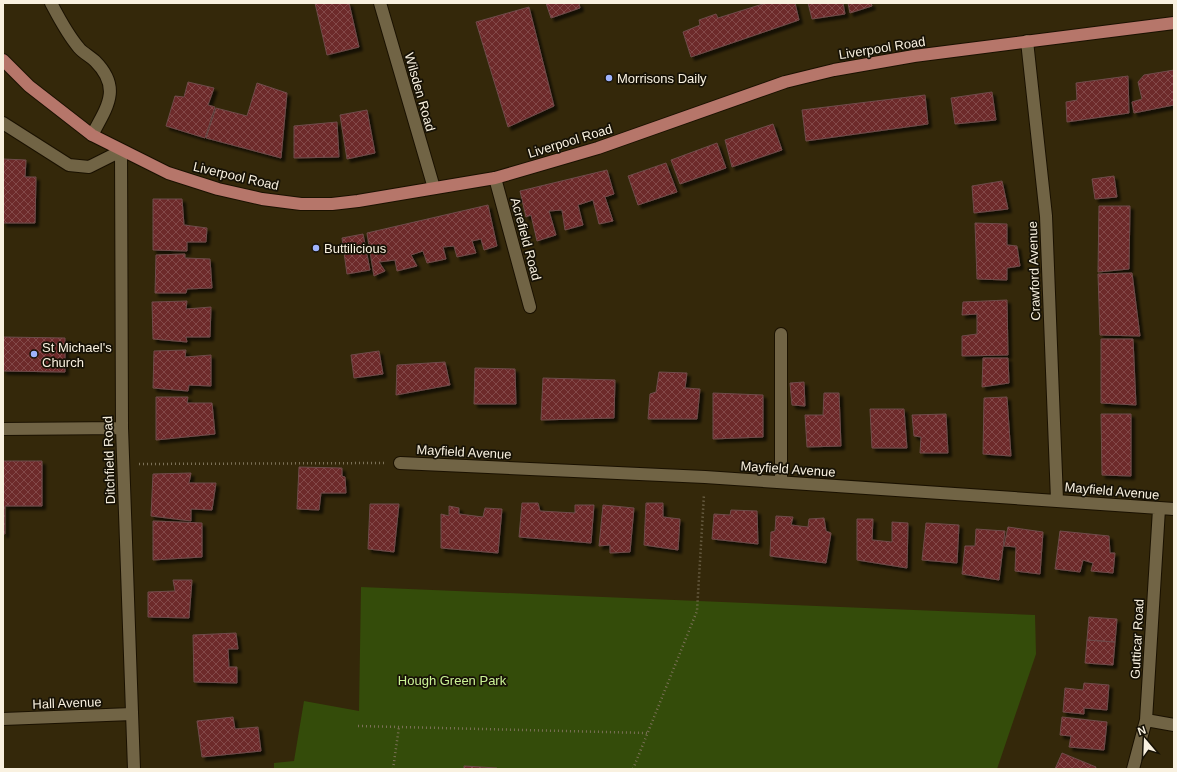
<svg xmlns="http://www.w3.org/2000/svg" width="1177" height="772" viewBox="0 0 1177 772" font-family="Arial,sans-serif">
	<defs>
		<pattern id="building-cross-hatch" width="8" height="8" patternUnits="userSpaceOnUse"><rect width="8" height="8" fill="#6d2a2a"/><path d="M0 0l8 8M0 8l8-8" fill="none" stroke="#834949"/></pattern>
		<filter id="shadow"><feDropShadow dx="3.5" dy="3.5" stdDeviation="1" flood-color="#0009"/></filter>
	</defs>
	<rect width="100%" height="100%" fill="#34280a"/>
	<path fill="#344c0a" d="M361,587l674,28 1,39 -39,115h-723v-6l20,-2 10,-60 55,10z"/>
	<path fill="url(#building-cross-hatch)" stroke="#6f4b4a" filter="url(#shadow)" d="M315,3h34l10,44 -32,8z
		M546,3h33l1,5 -29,10z
		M766,3h29l4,17 -108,37 -8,-25 17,-7 -1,-5 17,-6 2,4z
		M808,3h35l2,11 -33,5z
		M848,3h23l1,3 -22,7z
		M529,7l25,99 -46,21 -32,-105z
		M1174,70v35l-40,8 -2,-11 10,-3 -4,-17 6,-7z
		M1128,76l1,37 -62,9 -1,-20 11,-2 -1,-17z
		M188,82l26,6 -6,17 7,2 -10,31 -39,-12 9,-30 9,1z
		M257,83l30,10 -6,65 -75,-20 10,-30 31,8z
		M992,92l4,28 -41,4 -4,-26z
		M925,95l3,29 -122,17 -4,-31z
		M367,110l8,43 -28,6 -7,-44z
		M337,122l2,35 -45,1v-32z
		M773,124l9,26 -50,17 -7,-27z
		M717,143l9,25 -46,16 -9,-24z
		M3,159l23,1 -1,17h11l-1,46h-32z
		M666,163l11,29 -39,13 -10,-29z
		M607,170l7,24 -9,3 8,24 -14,3 -6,-24 -15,5 5,20 -18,5 -3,-20 -13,1 7,24 -19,6 -6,-26 -5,2 -6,-26z
		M1114,176l3,21 -22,2 -3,-20z
		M1002,181l6,28 -34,4 -2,-27z
		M153,199h29l2,26 23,3 -1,14h-19v9l-34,-1z
		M488,205l9,41 -13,4 -3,-11 -9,2 4,12 -19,4 -3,-11 -11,1 3,12 -19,4 -4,-12 -12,4 6,11 -20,5 -2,-11 -16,2 6,9 -11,5 -7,-43z
		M1099,206h31l-1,63 -31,3z
		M975,223l32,1v21l10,1 3,20 -13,2v12l-30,-1z
		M363,234l7,36 -23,4 -5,-36z
		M185,254v4l25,1 2,29 -25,1 -1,4h-31l1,-38z
		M1132,273l8,63 -40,-1 -2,-61z
		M1007,300l1,55 -46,1v-20l15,-2v-20l-15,1 1,-13z
		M187,301l-1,8 25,-2 -1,30h-24l1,5 -34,-3 -1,-37z
		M3,337l62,1v34l-62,-1z
		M1101,339h32l3,66 -35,-2z
		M186,350l-1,7 26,-2v31l-22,-1 -1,6 -35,-3 1,-37z
		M379,351l4,23 -29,4 -3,-23z
		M983,358h25l1,25 -27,4z
		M445,362l5,23 -54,10 1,-30z
		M475,368l40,1 1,35h-42z
		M659,372l28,1 -2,15 15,1 -3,30h-49l2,-25 6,-2z
		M543,378l72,2 -1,38 -73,2z
		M804,382l1,24 -13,-1 -2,-22z
		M713,393l50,2v42l-50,2z
		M824,393h15l2,53 -34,1 -2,-32h18z
		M156,397h32l-1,6h25l3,31 -59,6z
		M1007,397l4,59 -28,-2 1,-56z
		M870,409h34l3,39h-35z
		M946,414l2,39h-28l1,-16 -7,-1 -2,-21z
		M1101,414h30v62l-29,-1z
		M3,461h39v45h-37v28h-2z
		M299,467l43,1v8l3,1 1,16h-25l-2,17 -22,-1z
		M191,473l-2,10h27l-4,27 -21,-1v12l-40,-5 2,-42z
		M522,503h16l2,8 35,2v-8h19l-3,38 -72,-6z
		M646,503h17v14l17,2 -2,31 -34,-5z
		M370,504h29l-5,48 -26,-3z
		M603,505l31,3 -4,44 -20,1v-8l-11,1z
		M449,506l10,2v6l24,3 2,-9 17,1 -4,44 -57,-5v-34l8,2z
		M731,510l26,1 1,33 -46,-5 2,-25 16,1z
		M776,516l17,1 -2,8 17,2 1,-8 15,-1 2,13 5,2 -5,30 -56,-7 1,-24 4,-1z
		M857,519h16l-1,21 20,2v-20l16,1 -1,45 -50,-8z
		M153,521l49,2v34l-49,3z
		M926,523l33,2 -2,38 -35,-3z
		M1008,527l35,5 -3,42 -25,-3 1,-24 -12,-1z
		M976,529l29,2 -6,49 -37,-6 3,-28h10z
		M1060,531l49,5 1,17h5l-2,20 -22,-2 2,-8 -10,-3 -3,12 -25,-3z
		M173,580h19l-3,38 -41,-1v-25l27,-1z
		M1089,617l28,2 -2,23 -28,-2z
		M236,633l2,16h-10l1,18h8v16l-43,-1 -1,-47z
		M1087,640l28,2 -2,23 -28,-2z
		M1084,683l25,2 -2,25 -23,-2v6l-21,-2 2,-24 18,2z
		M233,717l2,12 23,-2 3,24 -59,6 -5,-36z
		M1062,717l45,5 -3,28 -35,-3 2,-11 -11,-1z
		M1062,753l34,14 -1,2h-40z
		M464,766l33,2v1h-33z"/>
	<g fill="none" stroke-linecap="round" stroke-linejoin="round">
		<defs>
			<path id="minor" d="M51,3c8,15 16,31 28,45 4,5 11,8 16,13 27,27 12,46 -3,74
				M380,3l54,185
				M1027,41l19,175 11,284
				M3,123l66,42 20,2 32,-16 1,277 12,341
				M495,178l35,129
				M781,334v148
				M3,429l119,-1
				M400,463l305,14 469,32
				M3,719l129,-5
				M1146,720l28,5
				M1133,769l13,-49 13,-211"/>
			<path id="major" d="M3,60l26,26 63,49 76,38 50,16 44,10 39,5h31l26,-3 137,-23 103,-30 187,-66 49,-12 80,-14 260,-33"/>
		</defs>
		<use href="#minor" stroke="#1a1100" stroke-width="14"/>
		<use href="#major" stroke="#1a1100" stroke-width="14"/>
		<path stroke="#7c7158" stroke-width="2.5" stroke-dasharray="1 3" stroke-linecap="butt" d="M139,464l245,-1
			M358,726l289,7
			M393,769l6,-42
			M633,769l64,-158 7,-117"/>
		<use href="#minor" stroke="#716445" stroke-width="12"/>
		<use href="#major" stroke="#b6766a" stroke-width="12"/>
	</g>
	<g fill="#9fb3fd" stroke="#171206" stroke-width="1.5">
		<circle cx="609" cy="78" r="4"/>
		<circle cx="316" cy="248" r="4"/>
		<circle cx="34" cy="354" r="4"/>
	</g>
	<g text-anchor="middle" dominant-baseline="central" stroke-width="3.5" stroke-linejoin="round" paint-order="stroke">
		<g font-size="13" fill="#f9f1e0" stroke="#171206">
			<text transform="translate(882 48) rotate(-9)">Liverpool Road</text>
			<text transform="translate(420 92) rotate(74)">Wilsden Road</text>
			<text transform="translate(570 141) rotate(-17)">Liverpool Road</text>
			<text transform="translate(236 176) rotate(13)">Liverpool Road</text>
			<text transform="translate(526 239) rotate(75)">Acrefield Road</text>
			<text transform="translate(1034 271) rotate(-92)">Crawford Avenue</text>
			<text transform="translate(464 452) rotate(3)">Mayfield Avenue</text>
			<text transform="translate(109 460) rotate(-92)">Ditchfield Road</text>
			<text transform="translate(788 469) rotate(4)">Mayfield Avenue</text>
			<text transform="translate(1112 491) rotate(5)">Mayfield Avenue</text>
			<text transform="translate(1137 639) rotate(-87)">Gutticar Road</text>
			<text transform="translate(67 703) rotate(-2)">Hall Avenue</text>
		</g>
		<g font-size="13" fill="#f9f1e0" stroke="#171206" text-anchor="start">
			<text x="617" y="78">Morrisons Daily</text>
			<text x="324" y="248">Buttilicious</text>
			<text x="42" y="347">St Michael's<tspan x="42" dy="15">Church</tspan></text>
		</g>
		<g font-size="13" fill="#cbf396" stroke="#171206">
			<text x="452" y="680">Hough Green Park</text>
		</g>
	</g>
	<rect width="1177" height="772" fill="none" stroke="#f9f1e0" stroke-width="8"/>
	<g transform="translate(1145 740) rotate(341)" stroke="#171206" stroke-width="3" paint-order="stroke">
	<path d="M0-3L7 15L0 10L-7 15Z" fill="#f9f1e0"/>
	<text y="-6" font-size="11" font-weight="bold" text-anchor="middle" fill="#f9f1e0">N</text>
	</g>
</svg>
